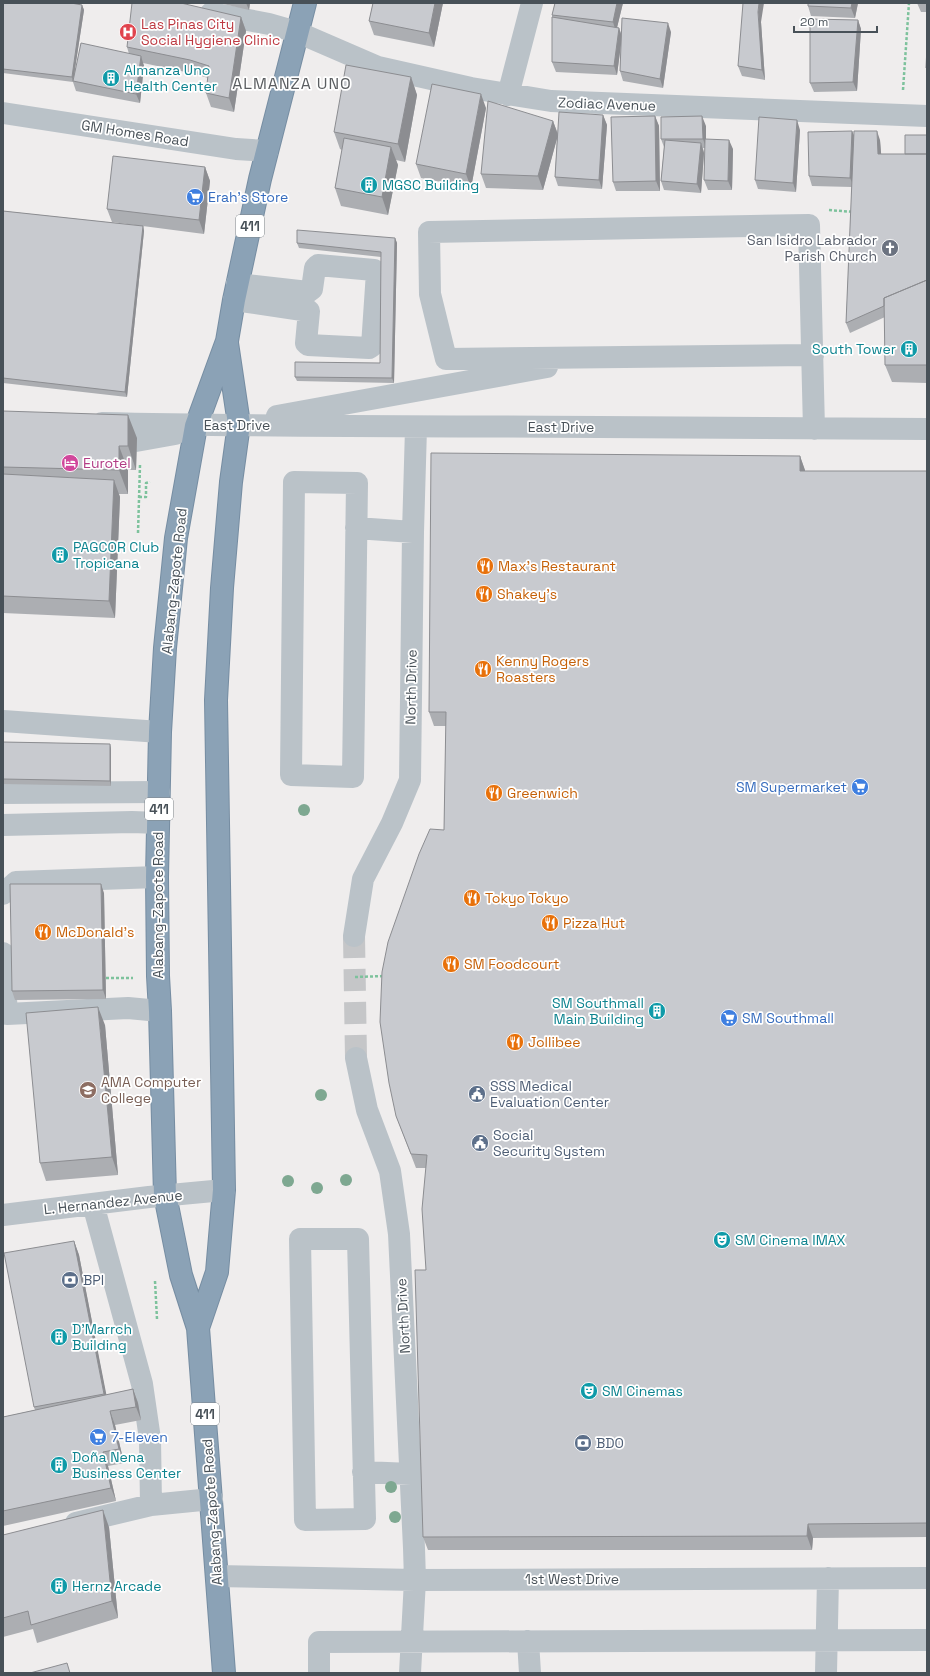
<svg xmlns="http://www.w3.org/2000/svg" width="930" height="1676" viewBox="0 0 930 1676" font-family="'Space Grotesk',sans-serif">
	<rect width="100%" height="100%" fill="#efeded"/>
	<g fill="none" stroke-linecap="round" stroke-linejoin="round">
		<path stroke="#c5c6c8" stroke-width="22" stroke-dasharray="22 11" stroke-linecap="butt" d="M354,936l2,122"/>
		<defs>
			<path id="highway" d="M198,1328l19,-56 7,-82 -8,-490 6,-112 9,-106 8,-58 -12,-81
				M224,1673l-26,-345 -17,-53 -16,-80 -5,-184 -2,-35 -1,-99 3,-145 5,-84 11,-110 20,-112 31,-85 7,-41 26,-121 45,-176"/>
		</defs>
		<use href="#highway" stroke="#768da2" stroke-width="24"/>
		<path stroke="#7dc29c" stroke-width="2.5" stroke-dasharray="3 2" stroke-linecap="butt" d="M903,90l6,-87
			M829,210l25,2
			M139,497h7v-14l4,-1
			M138,533l2,-68
			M355,977l30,-1
			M106,978h27
			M155,1281l2,38"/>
		<path stroke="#bac2c8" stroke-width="22" d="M211,13l58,11 28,8 81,35 93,21 80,13 376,15
			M508,95l24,-92
			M3,113l233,36 31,2
			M234,300l75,11 -3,32 2,2 61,3 3,-2 5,-74 -3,-2 -56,-5 -3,3 -3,21 -4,3 -71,-8
			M813,355l-367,4 -16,-65 -1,-62 380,-7 5,204
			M277,416l270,-49
			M102,423c166,4 332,3 498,4 109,0 218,2 327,2
			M108,446l67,-12
			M294,482l63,1 -4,294 -62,-2z
			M356,528l57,4
			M3,721l157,11
			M3,793l156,-1
			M3,825l129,-3 26,1
			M3,894l13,-12 141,-5
			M354,936l9,-57 29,-56 18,-43 3,-248 3,-104
			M3,953l4,61 121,-6 32,3
			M356,1058l11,52 23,61 9,63 15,314 1,32 -5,93
			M93,1204l49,180 8,55 1,66
			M3,1215l146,-18 75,-7
			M300,1239h58l7,280 -60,1z
			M363,1472l48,2
			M76,1523l75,-18 61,-6
			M217,1576l198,4 512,-2
			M528,1641l2,32
			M319,1673v-31l608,-2
			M826,1673l2,-95"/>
		<use href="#highway" stroke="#8ba2b6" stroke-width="22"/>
	</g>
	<g fill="#7ea891">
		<circle cx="304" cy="810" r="6"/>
		<circle cx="321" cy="1095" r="6"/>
		<circle cx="346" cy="1180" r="6"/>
		<circle cx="288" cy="1181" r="6"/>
		<circle cx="317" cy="1188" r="6"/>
		<circle cx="391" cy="1487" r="6"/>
		<circle cx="395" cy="1517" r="6"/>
	</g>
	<path fill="#acaeb2" d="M3,3l79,2 2,5 -9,58 54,-14 -2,-7 114,-30 5,14 -12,81 -23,-5 -5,-14 2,-15 -13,-4 -52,-11 1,3 -4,37 -64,-12 -3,-9 -70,-9z
		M219,3h31l-1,7z
		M373,3h70l-9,44 -60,-12 -5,-14z
		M555,3h68l-6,24 2,1 3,8 49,-4 -8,56 -40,-7 -3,-10 1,-28 -4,32 -61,-3 -4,-10v-47z
		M808,3h50l-3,15 -44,-2 -3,-10z
		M917,3h10v9h-6z
		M858,20l3,9 -4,62 -43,1 -4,-9z
		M761,22l4,58 -23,-4 -4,-10z
		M411,77l6,18 -12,67 -9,-2 2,5 -10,50 -47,-9 -6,-18 7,-38 -2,-1 -6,-17z
		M486,108l-15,80 -50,-10 -5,-14z
		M603,115l4,10 -5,64 -44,-3 -3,-9 2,-39 -14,52 -57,-2 -5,-14 72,-53 5,13z
		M655,116l4,10 1,65h-44l-3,-9z
		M706,126v13l27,10 -1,41h-24l-4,-10 1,-32h-2l1,5 -3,40 -37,-3 -3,-9 3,-34 -3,-8z
		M800,130l-4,62 -38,-3 -3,-9z
		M852,131l2,5 26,4 1,14h24l22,-19v248l-35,-1 -7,-17v-48l-35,16 -4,-10 6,-136 -40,-1 -3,-10z
		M205,167l5,14 -6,53 -92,-12 -5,-13z
		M3,211l140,15 1,5 -17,166 -124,-14z
		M395,238l2,5 -3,140 -97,-2 -2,-4 85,-14 1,-106 -82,-9 -2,-5z
		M3,411l134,27 -1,32h-8v24h-9l1,3 -5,121 -112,-5z
		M800,456l5,15h122v1066l-114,1 -1,12h-384l-5,-13 3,-267v-102h-10l-20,-52 48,-286 2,-104h-12l-5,-14z
		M3,742l107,2 1,5v37l-108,-2z
		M104,893l2,106 -91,1 -3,-9z
		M105,1025l13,150 -72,6 -6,-18z
		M74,1241l5,14 27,140 27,-6 5,14 3,17 -26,5 9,38 -16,3 8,35 -113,25v-109l32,-7 -1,-3z
		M109,1527l9,91 -81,25 -4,-14 -30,8v-102z"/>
	<path fill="#8c8d91" d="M246,3h4l-1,7z
		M435,3h8l-9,44 -5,-14z
		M617,3h6l-7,29 -3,-10z
		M759,3h5l-3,19 4,58 -3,-10 -4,-58z
		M852,3h6l-3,15 -4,-10z
		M82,5l2,5 -11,72 -1,-5z
		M241,17l5,14 -12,81 -5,-14z
		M858,20l3,9 -4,62 -4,-9z
		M668,23l3,9 -8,56 -3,-9z
		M619,28l3,9 -5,38 -3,-9z
		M141,56l3,10 -4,37 -4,-9z
		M411,77l6,18 -12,67 -7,-18z
		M481,94l5,14 -15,80 -5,-14z
		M603,115l4,10 -5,64 -3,-9z
		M655,116l4,10 1,65 -4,-10z
		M702,116l4,10v22l-3,-9z
		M797,120l3,10 -4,62 -3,-9z
		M553,121l5,14 -15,55 -5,-14z
		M852,131l4,9 -2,47 -4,-9z
		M877,131l3,9 2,24 -4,-10z
		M729,140l4,9 -1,41 -4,-9z
		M701,143l3,10 -3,40 -4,-9z
		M391,147l7,18 -10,50 -6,-18z
		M205,167l5,14 -6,53 -5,-14z
		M143,226l1,5 -17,166 -2,-5z
		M395,238l2,5 -3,140 -2,-5z
		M128,415l9,23 -1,32 -8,-24z
		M119,446l9,24v24l-9,-24z
		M800,456l5,14v15l-5,-14z
		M114,480l6,17 -5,121 -6,-17z
		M110,744l1,5v37l-1,-5z
		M101,884l3,9 2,106 -3,-9z
		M98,1007l7,18 13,150 -6,-18z
		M74,1241l5,14 30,153 -5,-14z
		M133,1389l5,14 3,17 -5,-13z
		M110,1411l5,14 9,38 -5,-14z
		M103,1452l5,14 8,35 -5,-13z
		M103,1510l6,17 9,91 -6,-17z
		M808,1524l5,14 -1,12 -5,-14z"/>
	<path fill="#c8cacf" stroke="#8c8d91" d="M3,3h68l11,2 -10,72 -69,-8z
		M132,3h49l60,14 -12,81 -23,-5 3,-27 -19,-6 -63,-13z
		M373,3h62l-6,30 -60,-12z
		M555,3h62l-4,19 -61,-7z
		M743,3h16l-1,9 4,58 -24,-4z
		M808,3h44l-1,5 -43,-2z
		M552,17l67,11 -5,38 -62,-4z
		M622,18l46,5 -8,56 -40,-8z
		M810,19l48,1 -5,62 -43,1z
		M81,43l60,13 -5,38 -63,-13z
		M927,46v22h-1z
		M346,65l65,12 -13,67 -64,-12z
		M432,84l49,10 -15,80 -50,-10z
		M488,101l65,20 -15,55 -57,-2z
		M559,112l44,3 -4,65 -44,-3z
		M655,116l1,65 -43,1 -2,-65z
		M702,116l1,23h-42v-22z
		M759,117l38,3 -4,63 -38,-3z
		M852,131l-2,47 -41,-2 -1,-44z
		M854,131h23l1,23h49v126l-43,18v8l-38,17z
		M905,135h22v19h-22z
		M344,138l47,9 -9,50 -47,-9z
		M705,139l24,1 -1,41 -24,-1z
		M665,140l36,3 -4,41 -36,-3z
		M113,156l92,11 -6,53 -92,-11z
		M3,211l140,15 -18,166 -122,-14z
		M297,230l98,8 -3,140 -97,-1v-15l85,1 1,-111 -84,-9z
		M927,280v85h-42l-1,-67z
		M3,411l125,4v31h-9v24l-116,-3z
		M431,453l369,3v15h127v1052l-119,1 -1,12 -384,1 -8,-267h11l-4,-61 5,-54 -16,-1 -15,-38 -7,-33 -9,-61 2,-50 6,-30 31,-88 11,-25 14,1 2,-118h-17z
		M3,474l111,6 -5,121 -106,-5z
		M3,742l107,2v37l-107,-2z
		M10,884h91l2,106 -91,1z
		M98,1007l14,150 -72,6 -14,-150z
		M74,1241l30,153 -70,13 -30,-154z
		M133,1389l3,18 -26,4 9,38 -16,3 8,36 -108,23v-94z
		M103,1510l9,91 -81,24 -3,-14 -25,7v-83z
		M67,1663l3,10h-40z"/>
	<defs>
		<symbol id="hospital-disc" viewBox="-11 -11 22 22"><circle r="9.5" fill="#e0444e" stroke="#fff"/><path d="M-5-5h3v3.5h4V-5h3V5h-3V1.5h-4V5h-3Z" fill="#fff"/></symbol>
		<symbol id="building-disc" viewBox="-11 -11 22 22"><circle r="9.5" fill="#0f9aa8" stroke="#fff"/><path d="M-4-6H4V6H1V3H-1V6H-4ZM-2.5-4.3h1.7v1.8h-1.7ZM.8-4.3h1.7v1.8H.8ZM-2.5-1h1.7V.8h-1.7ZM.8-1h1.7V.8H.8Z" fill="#fff"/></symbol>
		<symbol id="supermarket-disc" viewBox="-11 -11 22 22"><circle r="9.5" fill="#3f7fe0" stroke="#fff"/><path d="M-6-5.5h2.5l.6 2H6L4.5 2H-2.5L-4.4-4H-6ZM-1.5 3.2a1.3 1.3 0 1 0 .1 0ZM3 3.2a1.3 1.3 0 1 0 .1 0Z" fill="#fff"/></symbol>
		<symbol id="church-disc" viewBox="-11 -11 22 22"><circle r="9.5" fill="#6b7280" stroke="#fff"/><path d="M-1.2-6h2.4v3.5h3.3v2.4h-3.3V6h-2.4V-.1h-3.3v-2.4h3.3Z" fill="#fff"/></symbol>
		<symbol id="hotel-disc" viewBox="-11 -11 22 22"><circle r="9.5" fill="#d1479c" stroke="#fff"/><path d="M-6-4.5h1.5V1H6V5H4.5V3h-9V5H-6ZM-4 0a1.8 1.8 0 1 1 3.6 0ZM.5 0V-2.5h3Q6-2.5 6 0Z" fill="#fff"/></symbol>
		<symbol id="restaurant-disc" viewBox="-11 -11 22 22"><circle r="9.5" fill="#e8710a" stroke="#fff"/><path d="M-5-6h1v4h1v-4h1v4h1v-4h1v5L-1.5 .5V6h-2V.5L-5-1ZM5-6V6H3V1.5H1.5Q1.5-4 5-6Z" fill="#fff"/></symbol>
		<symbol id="university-disc" viewBox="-11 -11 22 22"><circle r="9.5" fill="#8d6e63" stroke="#fff"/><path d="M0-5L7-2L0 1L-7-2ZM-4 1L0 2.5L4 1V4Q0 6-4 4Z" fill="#fff"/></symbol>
		<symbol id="civic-disc" viewBox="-11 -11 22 22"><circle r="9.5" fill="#5c6f8a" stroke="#fff"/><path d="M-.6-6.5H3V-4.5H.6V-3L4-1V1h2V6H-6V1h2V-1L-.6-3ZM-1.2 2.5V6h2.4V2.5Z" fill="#fff"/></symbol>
		<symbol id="theatre-disc" viewBox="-11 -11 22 22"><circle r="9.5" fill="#0f9aa8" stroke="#fff"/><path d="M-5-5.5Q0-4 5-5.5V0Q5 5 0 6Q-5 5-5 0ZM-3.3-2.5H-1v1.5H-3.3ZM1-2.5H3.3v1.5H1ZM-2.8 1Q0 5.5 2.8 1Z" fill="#fff"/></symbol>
		<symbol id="bank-disc" viewBox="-11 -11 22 22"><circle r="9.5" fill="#5c6f8a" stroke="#fff"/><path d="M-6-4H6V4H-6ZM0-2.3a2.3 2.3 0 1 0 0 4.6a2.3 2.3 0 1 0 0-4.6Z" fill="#fff"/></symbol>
	</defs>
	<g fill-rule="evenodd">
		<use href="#hospital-disc" x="118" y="22" width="20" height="20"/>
		<use href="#building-disc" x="101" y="68" width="20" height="20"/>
		<use href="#building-disc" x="359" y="175" width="20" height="20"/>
		<use href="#supermarket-disc" x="185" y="187" width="20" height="20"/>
		<use href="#church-disc" x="880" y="238" width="20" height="20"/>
		<use href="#building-disc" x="899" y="339" width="20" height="20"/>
		<use href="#hotel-disc" x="60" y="453" width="20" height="20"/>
		<use href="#building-disc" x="50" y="545" width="20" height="20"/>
		<use href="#restaurant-disc" x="475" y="556" width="20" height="20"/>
		<use href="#restaurant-disc" x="474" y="584" width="20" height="20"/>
		<use href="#restaurant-disc" x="473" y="659" width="20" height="20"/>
		<use href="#supermarket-disc" x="850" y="777" width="20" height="20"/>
		<use href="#restaurant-disc" x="484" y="783" width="20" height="20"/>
		<use href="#restaurant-disc" x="462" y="888" width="20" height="20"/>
		<use href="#restaurant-disc" x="540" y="913" width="20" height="20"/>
		<use href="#restaurant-disc" x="33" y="922" width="20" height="20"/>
		<use href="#restaurant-disc" x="441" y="954" width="20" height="20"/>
		<use href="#building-disc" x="647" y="1001" width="20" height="20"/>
		<use href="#supermarket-disc" x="719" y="1008" width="20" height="20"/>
		<use href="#restaurant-disc" x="505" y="1032" width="20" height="20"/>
		<use href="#university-disc" x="78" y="1080" width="20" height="20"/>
		<use href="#civic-disc" x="467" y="1084" width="20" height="20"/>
		<use href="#civic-disc" x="470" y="1133" width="20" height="20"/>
		<use href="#theatre-disc" x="712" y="1230" width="20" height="20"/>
		<use href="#bank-disc" x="60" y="1270" width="20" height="20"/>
		<use href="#building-disc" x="49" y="1327" width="20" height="20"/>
		<use href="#theatre-disc" x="579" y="1381" width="20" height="20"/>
		<use href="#supermarket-disc" x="88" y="1427" width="20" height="20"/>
		<use href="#bank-disc" x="573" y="1433" width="20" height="20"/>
		<use href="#building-disc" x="49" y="1455" width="20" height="20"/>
		<use href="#building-disc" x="49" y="1576" width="20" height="20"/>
	</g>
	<g text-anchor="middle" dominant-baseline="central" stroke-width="3.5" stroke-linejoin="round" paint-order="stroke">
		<g fill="#fff" stroke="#7f858a" stroke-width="1">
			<rect x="236" y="215" width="28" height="22" rx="3"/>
			<rect x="145" y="798" width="28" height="22" rx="3"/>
			<rect x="191" y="1403" width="28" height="22" rx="3"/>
		</g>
		<g font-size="13" font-weight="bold" fill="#485158">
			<text x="250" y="226">411</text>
			<text x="159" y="809">411</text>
			<text x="205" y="1414">411</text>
		</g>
		<g font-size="14" fill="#be3a42" stroke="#fff" text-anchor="start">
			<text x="141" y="24">Las Pinas City<tspan x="141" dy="16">Social Hygiene Clinic</tspan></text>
		</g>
		<g font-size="14" fill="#0d838f" stroke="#fff" text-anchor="start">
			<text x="124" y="70">Almanza Uno<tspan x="124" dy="16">Health Center</tspan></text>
			<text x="382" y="185">MGSC Building</text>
			<text x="896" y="349" text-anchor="end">South Tower</text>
			<text x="73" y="547">PAGCOR Club<tspan x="73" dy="16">Tropicana</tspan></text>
			<text x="644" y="1003" text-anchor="end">SM Southmall<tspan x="644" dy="16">Main Building</tspan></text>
			<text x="735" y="1240">SM Cinema IMAX</text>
			<text x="72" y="1329">D'Marrch<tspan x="72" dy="16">Building</tspan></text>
			<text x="602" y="1391">SM Cinemas</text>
			<text x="72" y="1457">Doña Nena<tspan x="72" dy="16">Business Center</tspan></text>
			<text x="72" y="1586">Hernz Arcade</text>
		</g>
		<g font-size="14" fill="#485158" stroke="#fff">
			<text transform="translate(607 104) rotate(2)">Zodiac Avenue</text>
			<text transform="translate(135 133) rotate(9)">GM Homes Road</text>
			<text x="237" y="425">East Drive</text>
			<text x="561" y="427">East Drive</text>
			<text transform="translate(174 581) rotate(-84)">Alabang-Zapote Road</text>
			<text transform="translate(411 687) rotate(-89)">North Drive</text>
			<text transform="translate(158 905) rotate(-90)">Alabang-Zapote Road</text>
			<text transform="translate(113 1202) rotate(-6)">L. Hernandez Avenue</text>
			<text transform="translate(403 1316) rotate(-93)">North Drive</text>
			<text transform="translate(212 1512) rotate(-94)">Alabang-Zapote Road</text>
			<text x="572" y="1579">1st West Drive</text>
		</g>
		<g font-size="14" fill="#366cbe" stroke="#fff" text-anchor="start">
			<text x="208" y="197">Erah's Store</text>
			<text x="847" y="787" text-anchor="end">SM Supermarket</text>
			<text x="742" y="1018">SM Southmall</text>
			<text x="111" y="1437">7-Eleven</text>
		</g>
		<g font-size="14" fill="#5b616d" stroke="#fff" text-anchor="end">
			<text x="877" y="240">San Isidro Labrador<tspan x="877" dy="16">Parish Church</tspan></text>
		</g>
		<g font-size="14" fill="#b23c85" stroke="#fff" text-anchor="start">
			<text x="83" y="463">Eurotel</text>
		</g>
		<g font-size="14" fill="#c56008" stroke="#fff" text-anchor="start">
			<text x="498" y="566">Max's Restaurant</text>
			<text x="497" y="594">Shakey's</text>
			<text x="496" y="661">Kenny Rogers<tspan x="496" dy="16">Roasters</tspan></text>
			<text x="507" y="793">Greenwich</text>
			<text x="485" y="898">Tokyo Tokyo</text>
			<text x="563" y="923">Pizza Hut</text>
			<text x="56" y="932">McDonald's</text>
			<text x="464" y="964">SM Foodcourt</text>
			<text x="528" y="1042">Jollibee</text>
		</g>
		<g font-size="14" fill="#785e54" stroke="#fff" text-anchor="start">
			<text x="101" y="1082">AMA Computer<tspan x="101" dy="16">College</tspan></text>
		</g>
		<g font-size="14" fill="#4e5e75" stroke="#fff" text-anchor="start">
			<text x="490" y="1086">SSS Medical<tspan x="490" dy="16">Evaluation Center</tspan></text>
			<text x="493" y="1135">Social<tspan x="493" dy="16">Security System</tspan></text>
			<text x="83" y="1280">BPI</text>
			<text x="596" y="1443">BDO</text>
		</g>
		<g font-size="16" letter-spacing="1" fill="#5b5e61" stroke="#fff">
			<text x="292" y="83">ALMANZA UNO</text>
		</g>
	</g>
	<rect width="930" height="1676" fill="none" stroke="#485158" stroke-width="8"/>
	<path d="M794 26v6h83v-6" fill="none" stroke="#485158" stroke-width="2"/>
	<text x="800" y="26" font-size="12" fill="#485158" stroke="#ffffff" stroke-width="3" paint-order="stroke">20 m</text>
</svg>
